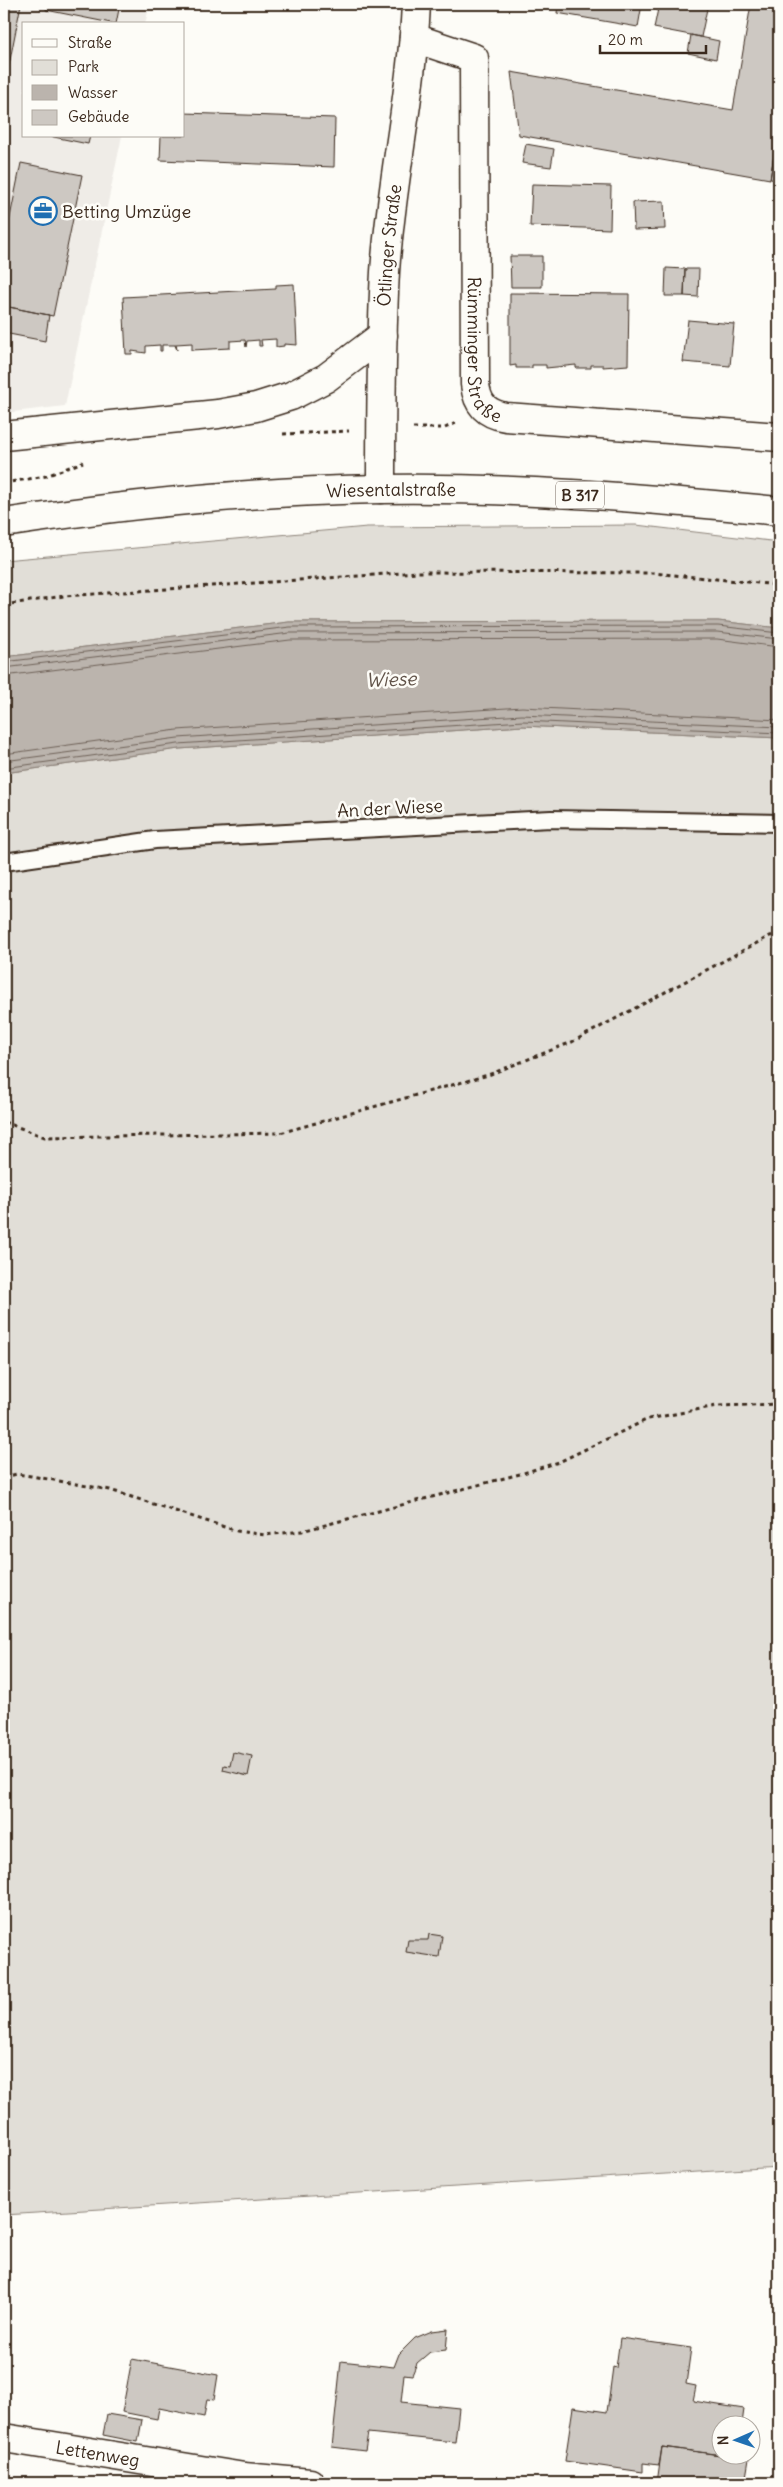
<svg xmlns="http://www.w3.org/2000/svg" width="783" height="2487" viewBox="0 0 783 2487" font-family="Delius,sans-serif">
	<rect width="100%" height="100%" fill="#fdfcf7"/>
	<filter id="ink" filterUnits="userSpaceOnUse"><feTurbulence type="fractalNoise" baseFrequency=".02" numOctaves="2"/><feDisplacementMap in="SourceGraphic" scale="10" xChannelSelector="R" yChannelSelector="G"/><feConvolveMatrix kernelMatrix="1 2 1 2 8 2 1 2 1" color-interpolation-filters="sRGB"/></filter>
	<g filter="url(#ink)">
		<path fill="#efece7" d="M4,4h146l-5,20h-121v112h98l-57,270 -61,7z"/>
		<path fill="#e1ded7" stroke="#8e847a" d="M636,525l143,17v86l-61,-7 -429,1 -285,35v-97l363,-33z
			M523,726l256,12v1429l-775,48v-1442l175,-24z"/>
		<path fill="#bbb4ad" stroke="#887d74" d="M718,621l61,7v110l-256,-12 -344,23 -175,24v-116l285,-35z"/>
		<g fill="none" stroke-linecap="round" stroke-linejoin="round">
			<path stroke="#6e6157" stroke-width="1" d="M4,662l286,-35 428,-1 61,7
				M4,668l286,-35 427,-1 62,7
				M4,676l286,-36 427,-1 62,8
				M4,754l173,-24 345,-23 257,13
				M4,761l174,-23 344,-23 257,12
				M4,768l174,-24 345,-23 256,12"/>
		</g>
		<path fill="#cdc8c2" stroke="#3b2a1e" d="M4,4h17l-12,61 -5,-1z
			M47,4h73l-4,20 -70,-14z
			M558,4h84l-4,23 -81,-14z
			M659,4h49l-7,33 -47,-9z
			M751,4h28v121l-9,54 -251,-44 -8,-63 222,38z
			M691,35l28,6 -3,18 -28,-6z
			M184,113l151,5 -1,49 -174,-7 1,-24h23z
			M778,132h1v48l-9,-1z
			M49,136h41l-2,8z
			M526,144l28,5 -3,18 -29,-4z
			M21,163l61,12 -29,141 -49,-10v-59z
			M532,184l79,2 -1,43 -80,-3z
			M664,201l1,28 -31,1 -1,-28z
			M510,256h32v31h-31z
			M666,268l19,1 -1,27h-19z
			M685,269h14l-1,28 -14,-1z
			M294,284l3,61 -13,-1v2l-8,1v-8l-15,1 1,6h-3v-6l-12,1 -1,6 -1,-7 -15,1v7l-38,2v-7l-16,1 1,6 -2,-5h-13v6h-2v-6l-14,1v7l-14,-2v3h-6l-3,-57 153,-8v-4z
			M510,293l119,1 -1,71 -25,2v-2h-12v3h-15v-3l-30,3v-3h-14v3h-16v-3l-6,1z
			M4,306l45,9 -4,26 -41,-8z
			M688,320l46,4 -4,42 -47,-4z
			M233,1752l19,4 -4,20 -25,-6 1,-5 6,1z
			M429,1934l13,2 -3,21 -33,-5 2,-12h20z
			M448,2329l-2,21 -16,2 -13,11 -5,12 -8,-1 -3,28 58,6 -4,34 -87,-9 -3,18 -33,-4 9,-86 53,6 5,-13 16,-16 17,-7z
			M620,2338l71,10 -5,36 10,2 -3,15 51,8 -2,15h-22v30h18l-1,3 -75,-10 -3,18 -16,-2v9l-78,-11 8,-54 34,5 6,-45 3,1z
			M132,2359l86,16 -4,25 -7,-1 -3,18 -45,-9 -2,11 -35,-7z
			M107,2414l35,6 -4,22 -35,-7z
			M662,2447l87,12 -4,24h-88z"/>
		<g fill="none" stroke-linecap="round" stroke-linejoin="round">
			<defs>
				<path id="lane" d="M4,862l151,-22 396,-21 228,4"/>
				<g id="street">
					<path id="s1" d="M414,38l60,20 1,326c2,20 11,30 31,33l273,20"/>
					<path d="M4,436l214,-22 38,-7 35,-11 35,-18 57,-43"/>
					<path id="s2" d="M381,489c0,-72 0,-145 4,-217 6,-90 27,-178 31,-268"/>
					<path id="s3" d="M4,2438l240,39 66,6"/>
				</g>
				<g id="primary">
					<path id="s4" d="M4,523c124,-19 251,-32 377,-34 133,-2 266,9 398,22"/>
				</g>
			</defs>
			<use href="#lane" stroke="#3b2a1e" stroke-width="20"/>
			<use href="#street" stroke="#3b2a1e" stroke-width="31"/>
			<use href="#primary" stroke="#3b2a1e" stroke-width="31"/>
			<path stroke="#3b2a1e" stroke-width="3" stroke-dasharray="4 4" stroke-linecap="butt" d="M413,428h32l11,-5
				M283,434l66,-3
				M4,483l42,-7 37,-14
				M4,605l60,-9 353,-24 236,1 126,12
				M4,1122l41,15 235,-4 208,-58 84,-33 198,-106 9,-2
				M4,1477l13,-3 14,2 79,14 127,41 28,4 37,-4 218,-57 39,-12 89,-43 68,-13 63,-2"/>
			<use href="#lane" stroke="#fdfcf7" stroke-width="16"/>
			<use href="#street" stroke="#fdfcf7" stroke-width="28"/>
			<use href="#primary" stroke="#fdfcf7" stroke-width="28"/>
		</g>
	</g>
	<defs>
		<symbol id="office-ring" viewBox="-11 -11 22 22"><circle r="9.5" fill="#fdfcf7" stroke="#1f6fb2" stroke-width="1.5"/><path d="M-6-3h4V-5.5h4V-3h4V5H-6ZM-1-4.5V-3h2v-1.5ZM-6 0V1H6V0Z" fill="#1f6fb2"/></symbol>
	</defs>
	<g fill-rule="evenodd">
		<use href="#office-ring" x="27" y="195" width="32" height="32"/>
	</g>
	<g text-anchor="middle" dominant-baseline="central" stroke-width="5" stroke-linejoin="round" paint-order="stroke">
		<rect fill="#fdfcf7" stroke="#75695f" stroke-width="1" x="556" y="481.5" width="48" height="27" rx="4"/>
		<g font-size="16" font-weight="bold" fill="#3b2a1e">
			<text x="580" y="495">B 317</text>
		</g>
		<g font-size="18" fill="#3b2a1e" stroke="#fdfcf7" text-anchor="start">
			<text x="62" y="211">Betting Umzüge</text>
		</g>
		<g font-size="18" fill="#3b2a1e" stroke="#fdfcf7">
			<text stroke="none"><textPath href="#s2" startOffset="244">Ötlinger Straße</textPath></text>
			<text stroke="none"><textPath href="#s1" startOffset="358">Rümminger Straße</textPath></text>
			<text stroke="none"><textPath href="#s4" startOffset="389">Wiesentalstraße</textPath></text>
			<text transform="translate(390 808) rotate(-3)">An der Wiese</text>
			<text stroke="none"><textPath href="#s3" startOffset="95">Lettenweg</textPath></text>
		</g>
		<g font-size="19" font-style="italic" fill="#615349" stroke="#fdfcf7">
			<text transform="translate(391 679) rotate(-2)">Wiese</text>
		</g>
	</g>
	<rect width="783" height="2487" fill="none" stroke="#fdfcf7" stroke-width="20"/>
	<rect x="10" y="10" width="763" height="2467" fill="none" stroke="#3b2a1e" stroke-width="2" filter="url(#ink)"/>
	<rect x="22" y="22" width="162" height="115" fill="#fdfcf7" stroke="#afa8a0"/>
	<rect x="32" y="39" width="25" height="8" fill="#fdfcf7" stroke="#afa8a0"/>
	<text x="68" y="48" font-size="15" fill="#3b2a1e">Straße</text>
	<rect x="32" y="60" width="25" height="15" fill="#e1ded7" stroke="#afa8a0"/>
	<text x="68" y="72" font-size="15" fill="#3b2a1e">Park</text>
	<rect x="32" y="85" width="25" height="15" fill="#bbb4ad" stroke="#afa8a0"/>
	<text x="68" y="98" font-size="15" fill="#3b2a1e">Wasser</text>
	<rect x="32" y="110" width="25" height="15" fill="#cdc8c2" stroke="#afa8a0"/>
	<text x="68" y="122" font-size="15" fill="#3b2a1e">Gebäude</text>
	<g transform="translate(736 2440) rotate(268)"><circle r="24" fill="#fdfcf7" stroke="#afa8a0"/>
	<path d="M0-4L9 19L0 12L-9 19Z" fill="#1f6fb2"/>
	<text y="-8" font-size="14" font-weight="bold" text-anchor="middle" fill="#3b2a1e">N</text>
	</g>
	<path d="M600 45v8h106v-8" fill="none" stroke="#3b2a1e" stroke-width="2.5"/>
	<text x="608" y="45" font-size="15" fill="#3b2a1e" stroke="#fdfcf7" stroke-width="4" paint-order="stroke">20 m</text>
</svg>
